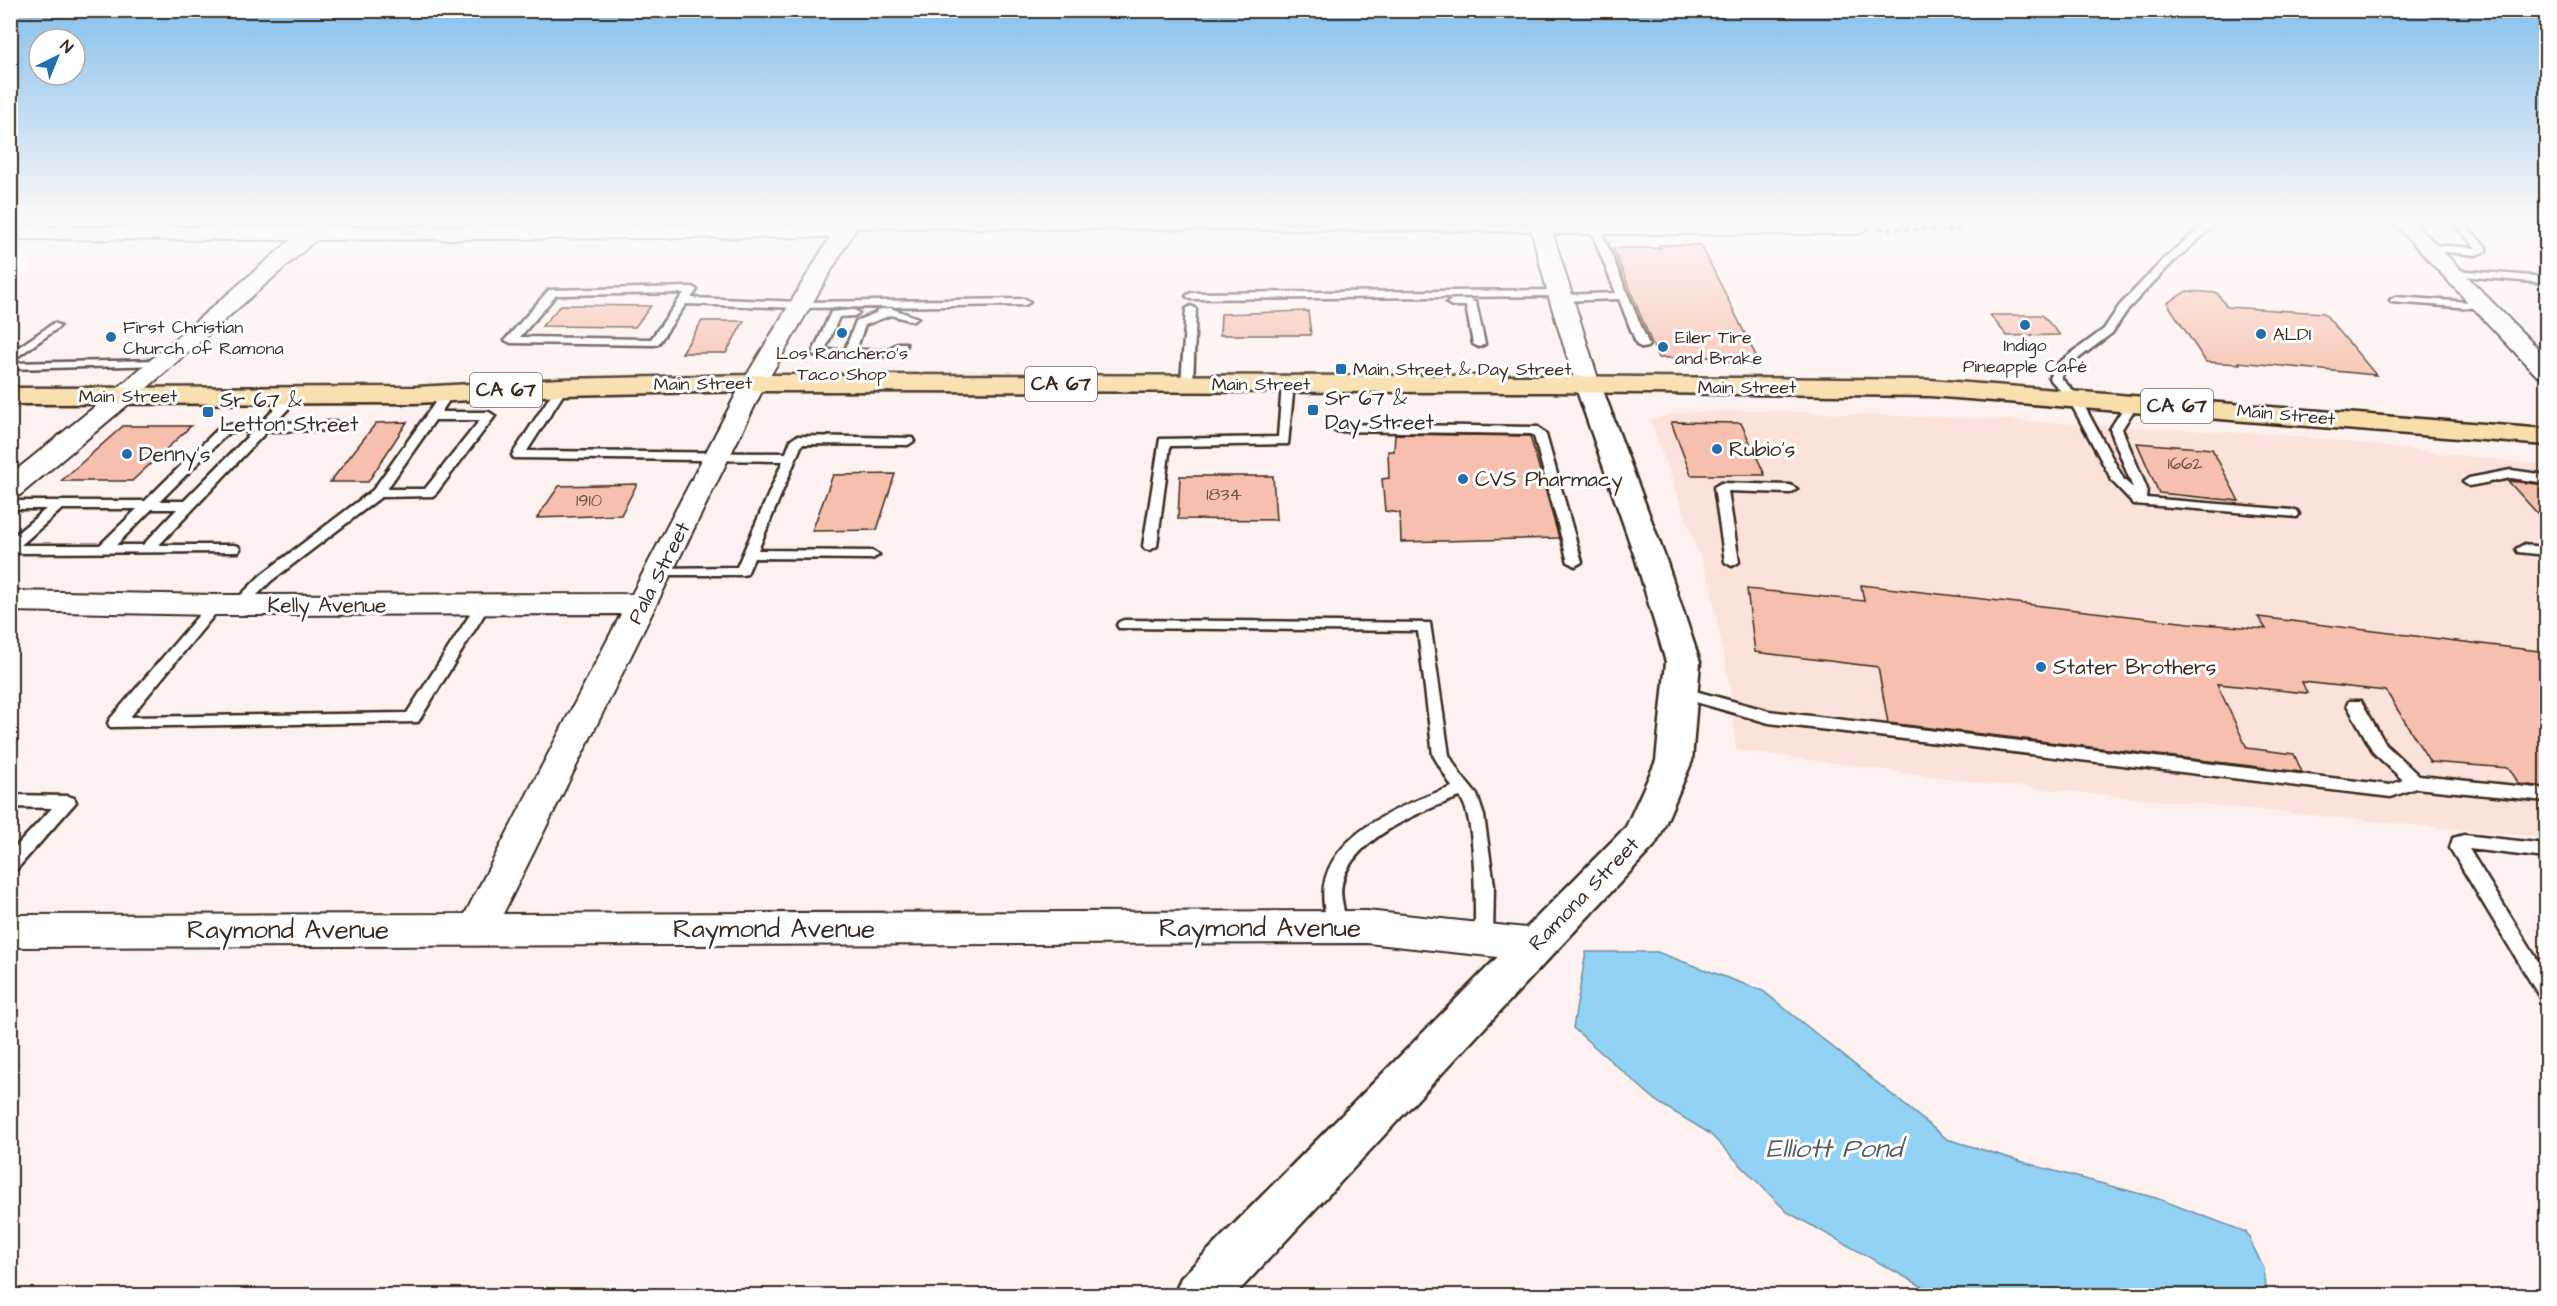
<svg xmlns="http://www.w3.org/2000/svg" width="2557" height="1306" viewBox="0 0 2557 1306" font-family="'Architects Daughter',sans-serif">
	<rect width="100%" height="100%" fill="#fdf2ef"/>
	<filter id="ink" filterUnits="userSpaceOnUse"><feTurbulence type="fractalNoise" baseFrequency=".0167" numOctaves="2"/><feDisplacementMap in="SourceGraphic" scale="12" xChannelSelector="R" yChannelSelector="G"/><feConvolveMatrix kernelMatrix="1 2 1 2 8 2 1 2 1" color-interpolation-filters="sRGB"/></filter>
	<g filter="url(#ink)">
		<path fill="#fbe3db" d="M1748,410l258,10 280,15 260,30v373l-564,-55 -246,-33 -6,-62 -19,-101 -61,-167 25,-7z"/>
		<path fill="#92d2f4" stroke="#6f8f9e" stroke-width="1.5" d="M1586,952h71l106,39 184,148 96,29 113,30 90,34 18,37 3,26 -328,1 -5,-3 -147,-81 -78,-79 -50,-30 -86,-75z"/>
		<path fill="#f7bfad" stroke="#3b2a1e" stroke-width="1.5" d="M1659,245h42l58,117h-47l-2,-5 -52,1 -45,-110h47z
			M2187,291l30,2 10,14 97,6 52,62 -137,-13 1,2 -34,-2 -39,-59z
			M561,305l90,1 -16,21 -93,-1z
			M1308,311l3,24h-91l1,-21z
			M1990,315h52l18,20 -53,1z
			M702,321h42l-18,32h-44z
			M407,422l-39,60h-38l46,-59z
			M1671,422l70,1 24,52h-74z
			M123,426h68l-59,55h-71z
			M1395,434l135,2 29,102 -158,4 -1,-29 -15,-2 -3,-32 7,-1 -1,-27h6z
			M2137,443l75,6 27,52 -80,-8z
			M895,474l-18,56 -65,1 21,-56z
			M1180,476h93l3,44 -98,-1z
			M2508,481l39,4v39z
			M637,484l-16,31 -84,3 22,-32z
			M1861,585l328,38 77,6 -8,-12 289,35v135l-28,-3 -10,-16 -79,-6 -44,-71 -84,-9 5,11 -90,-9 30,64 47,6 8,18 -414,-49 -10,-56 -123,-15 -8,-63 117,12z"/>
		<g fill="none" stroke-linecap="round" stroke-linejoin="round">
			<defs>
				<path id="service" d="M479,221h10l-12,15h-8l-1,-2z
					M528,221h10l-12,15h-8l-1,-2z
					M2208,221h11l-48,43 -43,45 -16,24 -46,35 -5,10 19,20 44,82 9,8 -23,-59 19,-30h8l2,3 -17,27 25,60 -1,9 146,12 5,1 2,3 -2,3 -163,-13 -21,-22 -44,-82 -20,-22 8,-14 47,-35 16,-24 43,-45z
					M2451,221h10l25,26v4l-10,4 -50,-5 -1,-2 5,-3 46,3z
					M847,222l695,3 5,3 -5,3 -698,-4 -2,-2z
					M1595,225l5,3 49,117 -2,2 -4,1 -6,-3 -18,-46 -59,2 -4,-1v-4l-365,3 -5,-3 5,-3 368,-3 4,1v4l53,-2 -26,-65z
					M2454,270l92,7v6l-96,-8v-4z
					M692,287l5,3 -6,8 110,4 224,-3 5,3 -5,3 -224,3 -115,-4 -28,40 -4,1 -143,-2 -6,-3 44,-50zM684,293l-33,46 -131,-2 36,-42z
					M2395,297l90,6 5,3 -5,3 -94,-7 -1,-2z
					M1471,300l5,3 9,41 -6,3 -6,-3 -7,-38h-14l-5,-3 5,-3z
					M1191,306l5,3 -3,75 -6,4 -6,-4 5,-75z
					M890,308l28,10 -5,3 -22,-6 -26,10 -9,25h31l11,-7h8v4l-17,9 -71,1 -6,-3 19,-42 23,-2 5,3 -5,3 -15,1 -14,33h20l11,-29 20,-8 1,-3z
					M54,323l6,3 -2,2 -48,34v-9z
					M161,360l4,1v4l-155,4v-6z
					M1288,380l6,4 -6,60 -118,2 -13,100 -7,4 -5,-1 -2,-3 17,-107 118,-2 4,-53z
					M562,383l6,4 -41,64 259,2 5,-13 6,-4 115,2 2,3 -6,4 -106,-1 -44,106 114,1 7,4 -7,4 -118,-1 -7,16 -5,1h-88l-2,-3 2,-3 5,-1 78,-1 46,-106 -269,-3 -2,-3 46,-71z
					M448,389l6,4 -13,19h48l6,4 -61,80 -53,1 -110,84 -27,27h-10l-2,-3 2,-3 27,-27 112,-85 71,-100zM435,420h45l-55,69h-38z
					M295,391l6,4 -26,28 68,-1 6,4 -6,4 -76,1 -108,114h74l5,1 2,3 -2,3 -228,1v-14l36,-30h-36v-8h135l77,-76 39,-2 30,-31zM253,431l-69,70h-24l69,-69zM62,509h75l-37,36h-79zM152,509h25l-34,36h-27z
					M1339,424l199,3 8,8 36,127 -7,4 -7,-4 -34,-126 -3,-2 -196,-3 -2,-3 2,-3z
					M2511,470l35,5v8l-35,-5 -42,8 -6,-4 6,-4z
					M1721,483l69,2 7,4 -7,4 -62,-2 11,71 -7,4 -7,-4 -11,-75z
					M2523,545l23,2v8l-28,-3 -2,-3z
					M215,600l5,2 2,3 -2,3 -90,109 277,-4 71,-111h10l2,3 -72,117 -308,5 -2,-4 2,-4 100,-117z
					M1124,620l306,3 19,132 11,19 17,21 7,21 10,69 -1,55 -2,5 -7,3 -7,-3 -2,-5c0,-30 2,-122 -15,-143 -39,14 -109,42 -118,87 -4,16 8,35 1,49l-6,2 -6,-2c-5,-8 -5,-18 -7,-27 -9,-68 76,-101 128,-119l-19,-32 -15,-124 -299,-3 -2,-3 2,-3z
					M1680,687l89,24 621,74 13,-5 -29,-27 -27,-48 2,-4h12l25,44 33,31 127,13v12l-130,-13 -25,9 -622,-74 -94,-27 -3,-4 3,-4z
					M10,795l58,1 6,2 2,4 -60,68 -6,2v-19l42,-45 -42,-1z
					M2464,835l82,9v14l-77,-9 77,125v24l-7,-2 -89,-148 3,-10z"/>
				<path id="minor" d="M840,221h20l-94,162 -263,531 864,-3 169,18 14,5 5,11 -5,11 -14,5 -169,-18 -1357,4v-32l455,-1 156,-300 -406,1 -205,-4v-20l205,4 417,-1 110,-211 88,-146 -514,3 -185,162 -111,93 -10,2v-22l103,-83 178,-152 -281,-1v-12h295l11,-4 9,4 512,-2z
					M1529,221l328,1 7,2 3,4 -3,4 -7,2h-304l47,151 -3,5 -9,2 -9,-2 -3,-5 -27,-87z
					M2392,221h21l133,136v21l-9,-2z"/>
				<path id="secondary" d="M1588,377l9,3 4,5 65,175 34,102 -8,99 -32,75 -6,10 -420,450h-60l7,-18 445,-451 30,-66 10,-99 -30,-102 -61,-175 4,-5z"/>
				<path id="primary" d="M754,375l795,1 381,4 616,49v16l-616,-49 -381,-4 -795,-1 -192,4 -146,8 -406,1v-16l406,-1 146,-8z"/>
			</defs>
			<use href="#service" stroke="#3b2a1e" stroke-width="5"/>
			<use href="#minor" stroke="#3b2a1e" stroke-width="4"/>
			<use href="#secondary" stroke="#3b2a1e" stroke-width="5"/>
			<use href="#primary" stroke="#3b2a1e" stroke-width="5"/>
			<path stroke="#3b2a1e" stroke-width="3" stroke-dasharray="4.5 4" stroke-linecap="butt" d="M1879,229l81,1"/>
			<use href="#service" fill="#fff" fill-rule="evenodd"/>
			<use href="#minor" fill="#fff" fill-rule="evenodd"/>
			<use href="#secondary" fill="#fff" fill-rule="evenodd"/>
			<use href="#primary" fill="#f8deab" fill-rule="evenodd"/>
		</g>
	</g>
	<linearGradient id="sky" x2="0" y2="1"><stop stop-color="#85c0ed"/><stop offset="0.55" stop-color="#fef9f8"/><stop offset="1" stop-color="#fef9f8" stop-opacity="0"/></linearGradient>
	<rect width="2557" height="404" fill="url(#sky)"/>
	<g fill="#1f6fb2" stroke="#fff" stroke-width="2">
		<circle cx="2025" cy="325" r="6"/>
		<circle cx="842" cy="333" r="6"/>
		<circle cx="2261" cy="334" r="6"/>
		<circle cx="111" cy="337" r="6"/>
		<circle cx="1663" cy="347" r="6"/>
		<rect x="1335" y="363" width="12" height="12" rx="3"/>
		<rect x="1307" y="404" width="12" height="12" rx="3"/>
		<rect x="202" y="406" width="12" height="12" rx="3"/>
		<circle cx="1717" cy="449" r="6"/>
		<circle cx="127" cy="454" r="6"/>
		<circle cx="1463" cy="479" r="6"/>
		<circle cx="2041" cy="667" r="6"/>
	</g>
	<g text-anchor="middle" dominant-baseline="central" stroke-width="6" stroke-linejoin="round" paint-order="stroke">
		<g font-size="18" fill="#3b2a1e" stroke="#fff" text-anchor="start">
			<text x="123" y="327">First Christian<tspan x="123" dy="21">Church of Ramona</tspan></text>
			<text x="2273" y="334">ALDI</text>
			<text x="1675" y="337">Eiler Tire<tspan x="1675" dy="21">and Brake</tspan></text>
			<text x="2025" y="345" text-anchor="middle">Indigo<tspan x="2025" dy="21">Pineapple Café</tspan></text>
			<text x="842" y="353" text-anchor="middle">Los Ranchero's<tspan x="842" dy="21">Taco Shop</tspan></text>
			<text x="1353" y="369">Main Street &amp; Day Street</text>
		</g>
		<g font-size="18" fill="#3b2a1e" stroke="#fff">
			<text transform="translate(703 384) rotate(-1)">Main Street</text>
			<text x="1261" y="384">Main Street</text>
			<text x="1747" y="387">Main Street</text>
			<text x="128" y="396">Main Street</text>
			<text transform="translate(2286 415) rotate(5)">Main Street</text>
		</g>
		<g font-size="18" fill="#6a4f42">
			<text x="2185" y="463">1662</text>
			<text x="1224" y="494">1834</text>
			<text x="589" y="500">1910</text>
		</g>
		<g fill="#fff" stroke="#766a62" stroke-width="1.5">
			<rect x="1025" y="367" width="72" height="34" rx="4.5"/>
			<rect x="470" y="373" width="72" height="34" rx="4.5"/>
			<rect x="2141" y="389" width="72" height="34" rx="4.5"/>
		</g>
		<g font-size="20" font-weight="bold" fill="#3b2a1e">
			<text x="1061" y="384">CA 67</text>
			<text x="506" y="390">CA 67</text>
			<text x="2177" y="406">CA 67</text>
		</g>
		<g font-size="21" fill="#3b2a1e" stroke="#fff" text-anchor="start">
			<text x="1325" y="398">Sr 67 &amp;<tspan x="1325" dy="24">Day Street</tspan></text>
			<text x="220" y="400">Sr 67 &amp;<tspan x="220" dy="24">Letton Street</tspan></text>
			<text x="1729" y="449">Rubio's</text>
			<text x="139" y="454">Denny's</text>
			<text x="1475" y="479">CVS Pharmacy</text>
			<text x="2053" y="667">Stater Brothers</text>
		</g>
		<g font-size="21" fill="#3b2a1e" stroke="#fff">
			<text transform="translate(659 573) rotate(-63)">Pala Street</text>
			<text x="327" y="605">Kelly Avenue</text>
			<text transform="translate(1584 894) rotate(-46)">Ramona Street</text>
		</g>
		<g font-size="26" fill="#3b2a1e" stroke="#fff">
			<text x="1260" y="928">Raymond Avenue</text>
			<text x="774" y="929">Raymond Avenue</text>
			<text x="288" y="930">Raymond Avenue</text>
		</g>
		<g font-size="27" font-style="italic" fill="#555c5e" stroke="#fff">
			<text x="1834" y="1149">Elliott Pond</text>
		</g>
	</g>
	<rect width="2557" height="1306" fill="none" stroke="#fff" stroke-width="36"/>
	<rect x="18" y="18" width="2521" height="1270" fill="none" stroke="#3b2a1e" stroke-width="2" filter="url(#ink)"/>
	<g transform="translate(57 57) rotate(43)"><circle r="28" fill="#ffffff" stroke="#b1aaa5" stroke-width="1.5"/>
	<path d="M0-4.5L10 22L0 15L-10 22Z" fill="#1f6fb2"/>
	<text y="-9" font-size="16" font-weight="bold" text-anchor="middle" fill="#3b2a1e">N</text>
	</g>
</svg>
